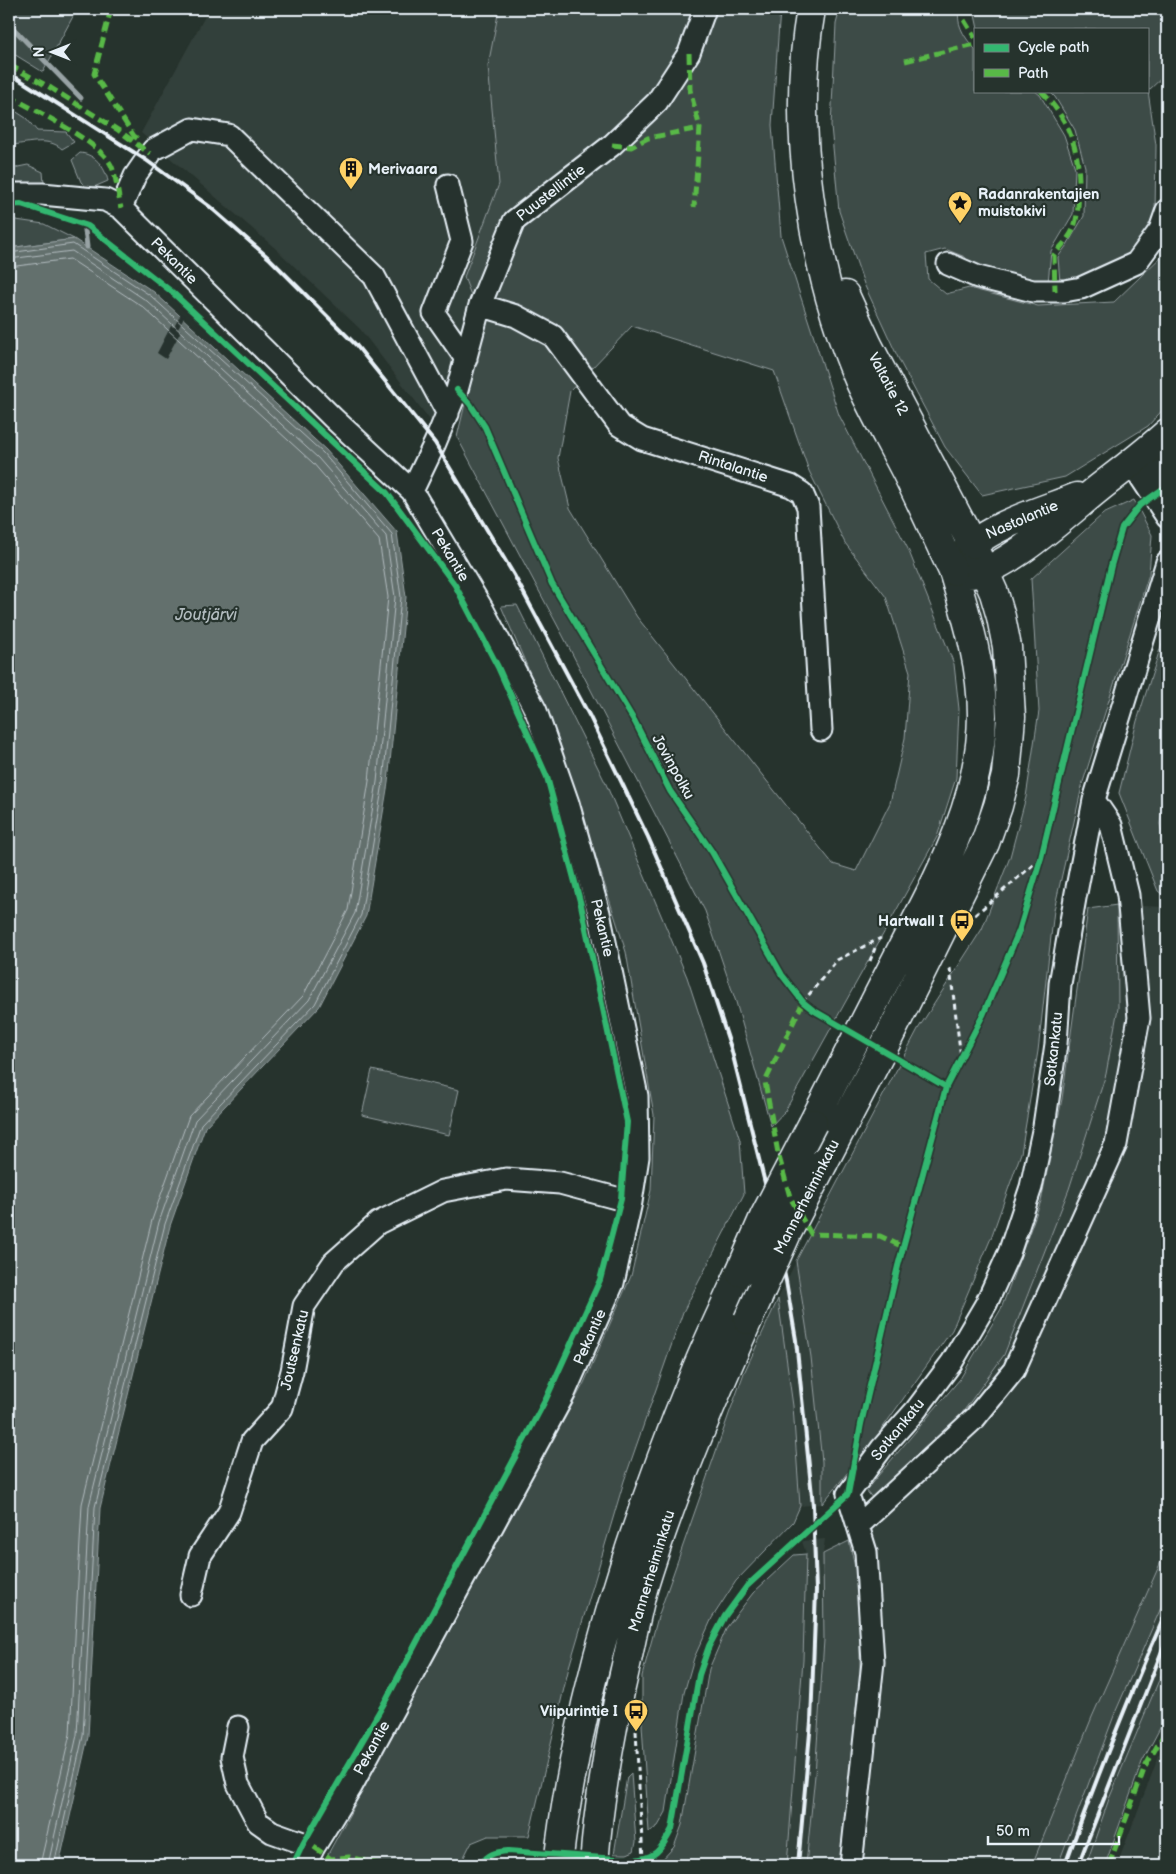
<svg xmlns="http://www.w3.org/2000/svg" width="1176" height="1874" viewBox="0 0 1176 1874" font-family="'Balsamiq Sans',sans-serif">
	<rect width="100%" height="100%" fill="#26332d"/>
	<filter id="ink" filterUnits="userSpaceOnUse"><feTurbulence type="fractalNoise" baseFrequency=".02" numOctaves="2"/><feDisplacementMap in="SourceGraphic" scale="10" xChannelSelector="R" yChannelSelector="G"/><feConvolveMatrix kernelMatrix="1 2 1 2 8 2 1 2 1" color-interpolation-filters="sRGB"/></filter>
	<g filter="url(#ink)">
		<path fill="#333f3a" d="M209,9h290l-11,57 11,118 -35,93 10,26 -22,82 -19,39 -73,-95 -84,-80 -135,-116z
			M1167,774v81l-7,-31z
			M1117,905l50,2v641l-75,169 -60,148h-190l7,-324 -4,-15 115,-110 44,-61 63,-160 39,-121 12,-66z
			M796,1261l15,96 11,105v42l-22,2 -7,-100 -15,-107z
			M825,1539l-2,15 1,86 -9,135 -9,90h-19l16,-205 3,-106 -4,-13z
			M1167,1594v67l-58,138 -23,66h-28l57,-152z
			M1167,1735v130h-50l49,-128z"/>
		<path fill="#3e4b47" stroke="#939ea0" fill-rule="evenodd" d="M9,9h68l-34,63 -34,-21z
			M499,9h198l-16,42 -28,46 -46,43 -97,75 -36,88 -10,-26 35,-93 -11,-118z
			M711,9h69l-8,116 9,111 58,179 69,134 46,115 5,45 -3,69 -19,59 -152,274 -14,15 -35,-124 -31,-91 -143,-277 -105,-197 33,-136 32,-74 96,-75zM632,326l142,45 35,100 36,72 41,54 24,75 -5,66 -15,65 -34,68 -23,-7 -40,-50 -156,-197 -67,-109 -12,-50 12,-67z
			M840,9h327v64l-19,18 8,54 -1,69 -25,42 -38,24 -32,3 -2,-26 9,-12 17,-29 1,-49 -10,-37 -20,-33 -6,-6h98v-62h-169l-3,-14 -16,-5c-3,15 6,28 16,39v42h60l5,4 24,40 11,33 -2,46 -22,37 -3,32 -76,-14 -7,-12 -20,-8 -19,5 2,25 18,15 23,-6 69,18 76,-4 53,-51v154l-19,21 -83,51 -83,18 -37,-48 -45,-85 -36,-78 -25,-73 -8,-85 5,-102z
			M9,107l17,11 11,13 29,1 8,10 -12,7c-13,-12 -33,-6 -49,-4l-4,3z
			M80,153c15,1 25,14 28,28l-14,6 -7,1 -6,-6 -9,-22z
			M28,165l15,7 1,11 -4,3 -31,-1v-13l9,-5z
			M9,219l35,5 30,15 -65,9z
			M1134,500l18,35 -3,39 -66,208 -29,128 -16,141 -17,102 -30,85 -39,92 -78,110 -52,64v-42l-11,-105 -15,-96 122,-232 64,-100 28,-72 16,-60 13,-86 -8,-132 72,-65z
			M517,605l89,179 81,193 53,163 4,54 -61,118 -59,169 -55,186 -40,169h-41l-17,7 -11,22h-138l262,-482 47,-107 20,-86 3,-75 -28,-163 -68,-214 -57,-132z
			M1167,627v147l-7,50 7,31v43l-9,-7 -39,-98 18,-72z
			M1117,905l1,103 -12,66 -37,115 -65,166 -44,61 -87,83 -7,-9 94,-111 41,-70 40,-108 21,-102 26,-190z
			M372,1070l87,20 -10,45 -87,-20z
			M778,1299l15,107 7,100 -7,16 -57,59 -24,37 -18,40 -10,35 -18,119 -8,14 -9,6 -7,-107v-49l16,-59 71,-203 15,-41z
			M849,1541l11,48v89l-18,187h-36l9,-90 9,-135 -1,-86z
			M1167,1548v46l-52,119 -57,152h-26l60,-148z
			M806,1554l-3,106 -16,205h-130l17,-18 8,-22 27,-156 18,-42 26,-34 41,-38z
			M1167,1661v54l-25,47 -37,103h-19l23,-66z
			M631,1773l5,69 -2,9 -7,3h-13l13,-77z"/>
		<path fill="#636f6d" stroke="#98a3a5" d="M74,239l80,53 172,158 71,82 9,65 -18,186 -22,133 -47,91 -114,120 -35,99 -70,282 -12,229 -29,128h-50v-1617z"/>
		<path fill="#26332d" d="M181,314l4,2 -7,13 3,2 -15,28 -9,-6 14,-27 3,1z"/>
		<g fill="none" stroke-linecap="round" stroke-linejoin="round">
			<path stroke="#b3bdc0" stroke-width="1" d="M9,253l64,-9 78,52 172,157 69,81 9,63 -18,186 -22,132 -46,89 -114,120 -36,100 -70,283 -12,229 -29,129
				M9,259l63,-8 75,50 171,157 68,78 9,61 -18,185 -22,131 -46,87 -114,120 -36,102 -70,284 -12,229 -29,130
				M9,267l61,-8 73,48 170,156 66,77 9,57 -19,184 -21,129 -45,86 -114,120 -37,104 -70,284 -12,230 -30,131"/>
			<path stroke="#98a3a5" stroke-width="5" d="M9,24l72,74
				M85,230l2,17"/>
			<defs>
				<path id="minor" d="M448,185l14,56 -28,72 32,46
					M9,194h33l63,6 16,8 212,210 79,73 71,119 53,101 32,92 31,110 38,183 1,61 -7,45 -18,81 -49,111 -213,393 -37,60 -9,18
					M121,208l14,-32 18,-26 39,-21 37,6 145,141 74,138
					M948,264l30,13 55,14h31l17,-3 55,-25 24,-33 7,-20
					M480,305l36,11 37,20 66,89 23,14 149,47 11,7 6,14 13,223
					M1147,451l20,29
					M1132,464l35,53
					M412,491l23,-48 22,-53 23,-85 34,-84 98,-76 45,-43 32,-49 16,-44
					M858,1526l117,-108 39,-48 102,-226 23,-126 -11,-123 -17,-70 -17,-25
					M191,1595l9,-39 29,-44 23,-71 30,-33 10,-37 12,-65 30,-44 44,-39 65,-32 63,-12 54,4 71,19
					M238,1727l-6,30 6,27 20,38 14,10 42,15
					M851,1865l22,-203 -7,-110 -18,-58 34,-46 34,-38 36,-48 34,-58 23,-51 22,-66 13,-61 12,-82 4,-60 15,-86 19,-98 73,-238"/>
				<path id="major" d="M961,557c21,-30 81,-46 116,-60
					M966,574c34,3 105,-64 133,-86 23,-18 46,-35 68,-55
					M813,1123c29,-57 58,-114 87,-171 39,-76 81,-149 82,-237 0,-50 -15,-97 -29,-144
					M824,1162l64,-123 97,-196 13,-37 8,-31 5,-58 -4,-70 -6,-30 -7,-24 -22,-49
					M558,1865c19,-169 72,-333 136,-490 14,-35 31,-69 46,-103
					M594,1865c5,-71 18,-140 34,-209 5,-23 9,-45 15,-67 28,-92 66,-181 105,-269"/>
				<path id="highway" d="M811,9c-21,118 1,262 48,371 14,31 31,61 47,92 16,32 31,66 47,99
					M845,295l23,50 104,199"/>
			</defs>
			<use href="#minor" stroke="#e8f1f8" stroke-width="25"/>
			<use href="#major" stroke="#e8f1f8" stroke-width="31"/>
			<use href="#highway" stroke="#e8f1f8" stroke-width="31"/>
			<path stroke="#e8f1f8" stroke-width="3" stroke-dasharray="5 4" stroke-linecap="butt" d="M975,915l66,-57
				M870,961l5,-13
				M950,968l11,90
				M803,1002l34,-42 44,-22
				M636,1731l7,129"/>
			<use href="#minor" stroke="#26332d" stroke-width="21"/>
			<use href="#major" stroke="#26332d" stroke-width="28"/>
			<use href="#highway" stroke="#26332d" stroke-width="28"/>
			<path stroke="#e8f1f8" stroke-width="4" d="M9,73l137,87 63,46 61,53 86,86 79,98 79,132 76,142 58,120 55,126 28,85 34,135 21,98 10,59 17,165 3,85 -5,132 -13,143
				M1065,1865c31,-86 65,-171 102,-255
				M1078,1865l89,-227"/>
			<defs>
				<path id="major-bridge" d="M740,1272l24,-55 49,-94
					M748,1320l39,-87 37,-71"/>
			</defs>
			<use href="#major-bridge" stroke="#e8f1f8" stroke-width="31" stroke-linecap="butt"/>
			<use href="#major-bridge" stroke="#26332d" stroke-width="28"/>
			<path stroke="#58b947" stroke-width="5" stroke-dasharray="10 5" stroke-linecap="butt" d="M111,9l-17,65 40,62 7,5
				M964,20l11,18
				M689,53l1,37 10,38 -6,79
				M905,61l70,-17
				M9,65l42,23 67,42 32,24
				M1041,91c30,31 39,60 38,102 -1,11 -1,23 -5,34 -4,11 -13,19 -20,28l1,36
				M9,96c23,13 94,47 103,71 5,13 6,28 9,41
				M612,145l19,2 17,-9 52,-10
				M803,1002l-38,80 13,71 12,44 21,37 69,2 23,11
				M314,1847l17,12 18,-2 33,8
				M1109,1865l36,-98 22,-38"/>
			<defs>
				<path id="cycleway" d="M9,205l12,-1 67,22 84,66 215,201 68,92 43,82 49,110 34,128 46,217 -6,77 -21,81 -54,119 -159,299 -84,146 -10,21
					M457,390l13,14 15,23 67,157 83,138 35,69 42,61 70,123 21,27 10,8 133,77
					M480,1865c8,-11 15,-13 28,-14l122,9c25,0 31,-10 42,-31l27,-154 10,-29 16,-30 22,-30 101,-92 13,-70 37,-158 48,-179 37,-72 36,-84 22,-73 70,-292 11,-38 18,-23 27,-19"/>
			</defs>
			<use href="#cycleway" stroke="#26332d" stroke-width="9"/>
			<use href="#cycleway" stroke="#33b770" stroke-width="6"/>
		</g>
	</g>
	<defs>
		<symbol id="building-pin" viewBox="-11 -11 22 30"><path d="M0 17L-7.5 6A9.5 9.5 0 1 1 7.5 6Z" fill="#ffd166" stroke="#26332d"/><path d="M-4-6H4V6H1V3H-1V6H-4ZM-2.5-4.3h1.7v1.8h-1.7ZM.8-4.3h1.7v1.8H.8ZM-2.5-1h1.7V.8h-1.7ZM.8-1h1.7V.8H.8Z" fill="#111"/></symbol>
		<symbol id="sight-pin" viewBox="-11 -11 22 30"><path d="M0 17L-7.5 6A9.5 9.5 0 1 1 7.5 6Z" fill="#ffd166" stroke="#26332d"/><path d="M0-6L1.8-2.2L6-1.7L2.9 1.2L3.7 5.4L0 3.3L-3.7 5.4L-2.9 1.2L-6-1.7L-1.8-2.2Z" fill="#111"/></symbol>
		<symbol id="bus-pin" viewBox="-11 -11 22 30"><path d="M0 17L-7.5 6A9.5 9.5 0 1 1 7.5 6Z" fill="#ffd166" stroke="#26332d"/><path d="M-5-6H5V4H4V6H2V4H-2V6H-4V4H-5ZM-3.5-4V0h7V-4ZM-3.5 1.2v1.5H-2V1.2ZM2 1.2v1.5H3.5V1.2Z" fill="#111"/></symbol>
	</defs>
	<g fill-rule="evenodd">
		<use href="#building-pin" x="337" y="155" width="28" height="38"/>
		<use href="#sight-pin" x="946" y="189" width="28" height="38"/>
		<use href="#bus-pin" x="948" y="907" width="28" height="38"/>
		<use href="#bus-pin" x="622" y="1697" width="28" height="38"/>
	</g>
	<g text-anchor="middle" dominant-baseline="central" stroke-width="4.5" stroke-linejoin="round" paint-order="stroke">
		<g font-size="15" font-weight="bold" fill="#e8f1f8" stroke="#26332d" text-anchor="start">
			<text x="368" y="169">Merivaara</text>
			<text x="978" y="194">Radanrakentajien<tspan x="978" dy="17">muistokivi</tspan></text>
			<text x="944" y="921" text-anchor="end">Hartwall I</text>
			<text x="618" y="1711" text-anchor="end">Viipurintie I</text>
		</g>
		<g font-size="15" fill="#e8f1f8" stroke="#26332d">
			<text transform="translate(551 193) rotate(-38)">Puustellintie</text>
			<text transform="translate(174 261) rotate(45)">Pekantie</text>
			<text transform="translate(888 384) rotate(62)">Valtatie 12</text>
			<text transform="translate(733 467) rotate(18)">Rintalantie</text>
			<text transform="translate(1022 520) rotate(-23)">Nastolantie</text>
			<text transform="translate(450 555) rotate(59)">Pekantie</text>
			<text transform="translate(673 767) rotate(61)">Jovinpolku</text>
			<text transform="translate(602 928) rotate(77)">Pekantie</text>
			<text transform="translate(1054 1049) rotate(-84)">Sotkankatu</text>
			<text transform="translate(807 1197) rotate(-63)">Mannerheiminkatu</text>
			<text transform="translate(590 1337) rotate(-66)">Pekantie</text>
			<text transform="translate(295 1350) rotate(-77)">Joutsenkatu</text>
			<text transform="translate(898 1430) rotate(-51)">Sotkankatu</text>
			<text transform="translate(652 1571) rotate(-73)">Mannerheiminkatu</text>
			<text transform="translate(372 1748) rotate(-61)">Pekantie</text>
		</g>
		<g font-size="16" font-style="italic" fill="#b3bdc0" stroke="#26332d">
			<text x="206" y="615">Joutjärvi</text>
		</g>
	</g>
	<rect width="1176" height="1874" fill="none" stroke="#26332d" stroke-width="30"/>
	<rect x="15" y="15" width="1146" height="1844" fill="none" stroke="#e8f1f8" stroke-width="2" filter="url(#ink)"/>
	<rect x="974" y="28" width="175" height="65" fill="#26332d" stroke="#747f7e"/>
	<rect x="984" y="44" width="25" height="8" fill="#33b770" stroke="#747f7e"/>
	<text x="1018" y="52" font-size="15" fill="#e8f1f8">Cycle path</text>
	<rect x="984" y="69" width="25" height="8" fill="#58b947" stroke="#747f7e"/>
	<text x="1018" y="78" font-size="15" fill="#e8f1f8">Path</text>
	<g transform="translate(52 52) rotate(270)" stroke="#26332d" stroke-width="4" paint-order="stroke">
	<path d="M0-4L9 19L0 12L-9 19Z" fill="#e8f1f8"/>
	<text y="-8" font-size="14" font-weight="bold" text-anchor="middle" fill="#e8f1f8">N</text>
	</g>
	<path d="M988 1836v8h131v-8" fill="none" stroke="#e8f1f8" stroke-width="2.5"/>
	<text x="996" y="1836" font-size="15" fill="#e8f1f8" stroke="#26332d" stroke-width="4" paint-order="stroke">50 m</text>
</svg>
